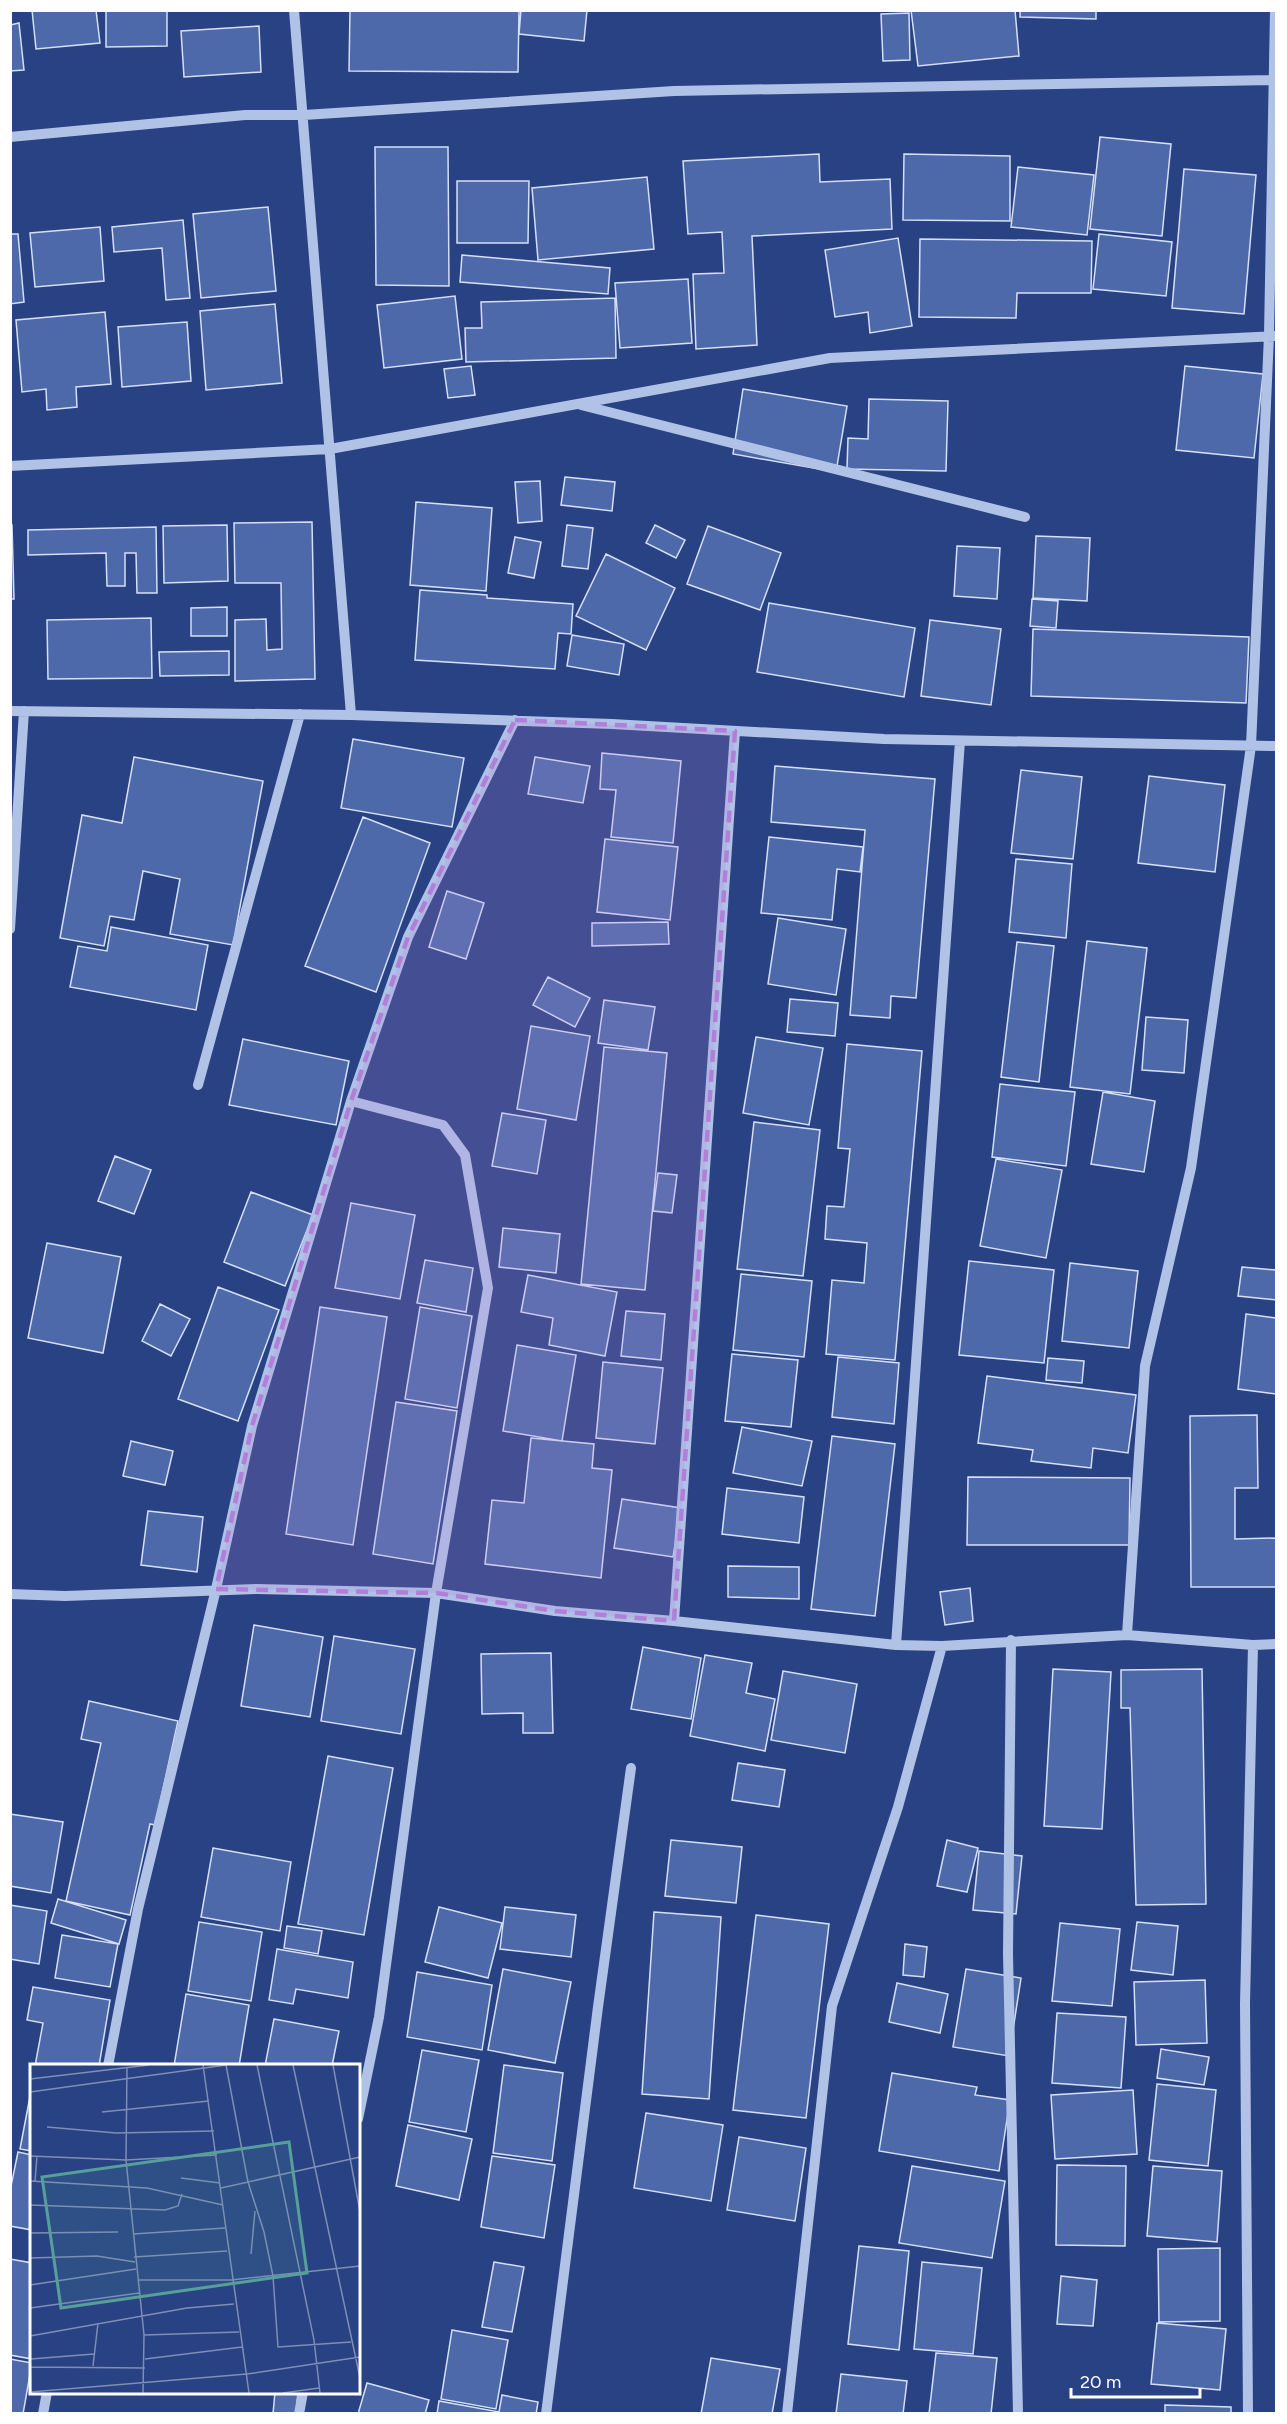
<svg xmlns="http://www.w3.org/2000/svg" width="1287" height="2424" viewBox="0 0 1287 2424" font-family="Figtree,sans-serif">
	<rect width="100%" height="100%" fill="#284283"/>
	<path fill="#4d69a9" stroke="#d5dff5" stroke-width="1.5" d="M32,10h64l4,33 -64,6z
		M106,10h61v36l-61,1z
		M350,10h169l-1,62 -169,-1z
		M521,10h66l-3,31 -65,-7z
		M911,10h104l4,46 -101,10z
		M1020,10h76v9l-76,-2z
		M909,13l1,47 -27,1 -2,-47z
		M19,23l5,47 -14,1v-46z
		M259,26l2,46 -77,5 -3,-46z
		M1100,137l71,7 -9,92 -72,-7z
		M375,147h73l1,139 -73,-1z
		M819,154l1,28 70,-3 2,50 -140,7 5,109 -61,4 -3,-75 31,-1 -2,-41 -34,2 -5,-73z
		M904,154l106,2v65l-107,-1z
		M1018,167l76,8 -7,60 -76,-8z
		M1184,169l72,6 -12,139 -72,-6z
		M647,177l7,72 -116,11 -6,-72z
		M457,181h72l-1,62h-71z
		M268,207l8,84 -75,7 -8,-84z
		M183,220l7,78 -24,2 -4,-52 -48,4 -2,-25z
		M100,227l4,54 -69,6 -5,-54z
		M10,234h8l6,68 -14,2z
		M1099,234l73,8 -6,54 -73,-7z
		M898,238l14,88 -42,7 -2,-21 -33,5 -10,-67z
		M920,239l172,2 -1,52h-74l-1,25 -97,-1z
		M462,255l148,13 -2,26 -148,-12z
		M688,279l4,64 -72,5 -5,-65z
		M455,296l7,63 -78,9 -7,-63z
		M615,298l1,60 -150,4 -1,-34h17l-1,-26z
		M275,304l7,79 -76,7 -6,-79z
		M105,312l6,72 -35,3 1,20 -30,3 -1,-21 -24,3 -6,-72z
		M187,322l4,59 -69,6 -4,-60z
		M471,366l4,29 -27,3 -4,-29z
		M1185,366l78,8 -9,84 -78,-8z
		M743,389l104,17 -11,66 -103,-18z
		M869,399l79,2 -2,70 -99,-2 1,-31 20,1z
		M565,477l50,5 -3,29 -51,-6z
		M540,481l2,40 -24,2 -3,-41z
		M416,502l76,6 -6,83 -76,-6z
		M312,522l3,157 -80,2v-61l31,-1 1,31 15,-1 -1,-66h-46l-1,-60z
		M10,525h2l2,74h-4z
		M227,525l1,56 -64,2 -1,-57z
		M567,525l26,3 -5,41 -26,-3z
		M655,525l30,15 -9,18 -30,-15z
		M708,526l73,27 -21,57 -73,-26z
		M156,527l1,66h-20l-1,-40h-11v33h-18l-1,-33 -78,2v-25z
		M1036,536l54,2 -3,63 -54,-3z
		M515,537l26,5 -7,36 -26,-5z
		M957,546l43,2 -3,51 -43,-3z
		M606,554l69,34 -29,62 -70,-34z
		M420,590l67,5v3l86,6 -2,30 -13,-1 -3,36 -140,-9z
		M1032,599l26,2 -2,27 -26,-2z
		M769,603l146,25 -11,69 -147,-25z
		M227,607v29h-36v-28z
		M151,618l1,60 -104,1 -1,-59z
		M930,620l71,9 -10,76 -70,-9z
		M1033,629l216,8 -3,66 -215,-7z
		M572,635l52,9 -5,31 -52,-9z
		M229,651v24l-69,1 -1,-24z
		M353,739l111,19 -12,69 -111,-19z
		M602,753l79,8 -8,82 -62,-6 5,-47 -16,-1z
		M134,757l129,24 -30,164 -63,-11 10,-55 -37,-8 -9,49 -24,-4 -6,30 -44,-8 22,-123 40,8z
		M535,757l55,9 -7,37 -55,-9z
		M775,766l160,13 -19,219 -25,-2 -1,22 -40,-3 15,-185 -94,-8z
		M1021,770l61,7 -9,82 -62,-6z
		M1149,776l76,9 -10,87 -77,-9z
		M363,817l67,26 -54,149 -71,-26z
		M769,837l94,10 -3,25 -23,-3 -5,51 -71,-7z
		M605,839l73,8 -8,73 -73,-8z
		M1016,859l56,5 -6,74 -57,-6z
		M447,891l37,12 -18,56 -37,-12z
		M778,918l68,11 -10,66 -68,-11z
		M668,922l1,22 -77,2v-23z
		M111,927l97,18 -12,65 -126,-23 8,-41 29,5z
		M1087,941l60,7 -17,146 -60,-7z
		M1017,942l37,4 -15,136 -38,-5z
		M548,977l42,21 -15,29 -42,-22z
		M790,999l48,4 -3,33 -48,-4z
		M604,1000l51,7 -7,43 -50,-7z
		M1146,1017l42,3 -4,53 -42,-3z
		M531,1026l59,10 -14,84 -59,-11z
		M756,1037l67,11 -14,77 -66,-12z
		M243,1039l106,22 -13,64 -107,-20z
		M847,1044l75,7 -27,309 -69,-6 6,-74 32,3 3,-40 -42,-4 2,-33 17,1 6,-58 -12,-1z
		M604,1047l63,6 -22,237 -64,-6z
		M1000,1084l75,8 -9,74 -74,-9z
		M1103,1092l52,9 -11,71 -53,-8z
		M502,1113l44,7 -9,54 -45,-8z
		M754,1122l66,8 -17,146 -66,-7z
		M115,1156l36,14 -17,44 -36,-13z
		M996,1159l66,11 -16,88 -66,-12z
		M658,1173l19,2 -5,38 -19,-2z
		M251,1192l62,23 -28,71 -61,-24z
		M351,1203l64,12 -15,84 -65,-11z
		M503,1228l57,6 -4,39 -57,-6z
		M47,1243l74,14 -18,96 -75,-15z
		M425,1260l48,8 -7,44 -49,-9z
		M969,1261l85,9 -10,93 -85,-8z
		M1070,1263l68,8 -9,77 -67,-7z
		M1242,1267l34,3v30l-38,-4z
		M741,1274l71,7 -8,76 -71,-7z
		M528,1275l89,17 -12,64 -56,-11 4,-27 -32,-6z
		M218,1287l61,23 -41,111 -60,-22z
		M160,1304l30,15 -19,37 -29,-15z
		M320,1307l67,10 -34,228 -67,-11z
		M420,1307l52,9 -15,92 -52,-9z
		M626,1311l39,3 -4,46 -40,-4z
		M1246,1314l30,4v76l-38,-5z
		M517,1345l59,10 -14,86 -59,-10z
		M732,1354l66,6 -7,67 -66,-6z
		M838,1357l61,6 -5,61 -62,-7z
		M1048,1358l36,3 -2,22 -36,-3z
		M603,1362l60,6 -8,76 -59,-6z
		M987,1376l149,19 -8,58 -35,-5 -2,20 -60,-7 2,-11 -55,-7z
		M396,1402l61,9 -24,153 -60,-10z
		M1257,1415l1,73h-23v51l41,-1v49h-85l-1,-171z
		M742,1427l70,14 -10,45 -69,-13z
		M832,1436l63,8 -20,172 -64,-7z
		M531,1438l63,6 -2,24 20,2 -11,108 -116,-14 7,-64 32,3z
		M131,1441l42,10 -8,34 -42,-9z
		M968,1477l162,1 -1,67h-162z
		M727,1488l77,9 -5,46 -77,-9z
		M622,1499l59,9 -8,49 -59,-9z
		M148,1511l55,6 -6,55 -56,-7z
		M728,1566l71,1v32l-71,-2z
		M970,1588l3,33 -28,4 -5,-33z
		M254,1625l69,12 -13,80 -69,-11z
		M334,1636l81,13 -14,85 -80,-13z
		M643,1647l58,11 -10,61 -60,-10z
		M551,1653l2,80h-30v-20l-41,1 -1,-60z
		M705,1655l47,8 -6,30 29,6 -10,52 -75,-15z
		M1053,1669l58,3 -9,157 -58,-3z
		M1202,1669l4,235 -70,1 -6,-197h-9v-38z
		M783,1671l74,13 -12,69 -74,-13z
		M89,1701l89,20 -23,104 -5,-1 -20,91 -64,-14 35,-158 -20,-4z
		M328,1756l65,12 -29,167 -66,-11z
		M738,1763l47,7 -6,37 -47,-7z
		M10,1814l53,8 -12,71 -41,-7z
		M671,1840l71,7 -6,56 -71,-7z
		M947,1840l31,8 -11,44 -30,-6z
		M213,1848l78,14 -11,69 -79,-14z
		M979,1851l43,5 -6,58 -43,-4z
		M58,1899l68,21 -7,24 -68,-21z
		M10,1905l37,6 -8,53 -29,-5z
		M439,1907l63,16 -14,55 -63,-16z
		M505,1907l71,8 -5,42 -71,-8z
		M654,1912l67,5 -12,182 -67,-5z
		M756,1915l73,9 -23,194 -73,-8z
		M199,1922l63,10 -11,69 -63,-10z
		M1137,1922l41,4 -5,49 -42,-5z
		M1060,1923l60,6 -8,77 -60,-5z
		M287,1926l35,5 -4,23 -34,-6z
		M62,1935l56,9 -8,43 -55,-9z
		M905,1944l22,3 -3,30 -21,-2z
		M277,1949l76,13 -5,36 -52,-9 -3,15 -24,-4z
		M503,1969l68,13 -16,81 -67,-13z
		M966,1969l55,9 -12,78 -56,-9z
		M417,1972l75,13 -10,65 -75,-13z
		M1205,1980l2,63 -71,2 -2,-63z
		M897,1983l51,11 -8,39 -51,-11z
		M33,1987l77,13 -11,66h-64l8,-43 -16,-3z
		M186,1994l63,11 -10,61h-65z
		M1057,2013l69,4 -5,71 -69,-5z
		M274,2019l65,12 -7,35h-67z
		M1161,2049l48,8 -5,28 -47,-7z
		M422,2050l57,10 -13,72 -57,-10z
		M504,2065l59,8 -11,88 -59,-8z
		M892,2073l85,14 -2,8 35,5 -11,71 -120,-20z
		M1157,2084l59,6 -8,76 -59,-6z
		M32,2086v65l-12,-2z
		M1133,2090l4,64 -82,5 -4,-64z
		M646,2113l77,12 -12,76 -77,-13z
		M408,2125l64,14 -13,61 -63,-14z
		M739,2137l67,11 -11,73 -68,-11z
		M18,2152l14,3v75l-22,-4v-35z
		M492,2156l63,9 -11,73 -63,-11z
		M1057,2165l69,1 -1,80 -69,-1z
		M912,2166l93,15 -13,77 -93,-15z
		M1153,2166l69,5 -5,71 -70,-6z
		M859,2246l50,5 -10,99 -51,-6z
		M1220,2248v73l-61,1 -1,-73z
		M10,2259l22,4v96l-22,-4z
		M494,2262l30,5 -12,65 -30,-5z
		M922,2262l60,6 -9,86 -59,-5z
		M1061,2276l36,4 -4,46 -36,-2z
		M1157,2323l69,6 -6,61 -69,-6z
		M452,2330l56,10 -12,69 -55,-10z
		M936,2353l61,5 -6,56h-62z
		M711,2358l69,11 -8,45h-71z
		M10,2359l22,4 -9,51h-13z
		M841,2374l66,7 -4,33h-67z
		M367,2383l62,17 -4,14h-67z
		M275,2392h23l-2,22h-23z
		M502,2395l36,7 -2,12h-99l2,-13 60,11z
		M1165,2405l66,2v7h-66z"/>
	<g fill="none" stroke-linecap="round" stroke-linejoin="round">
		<path stroke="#b1c2e7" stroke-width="10" d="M294,10l57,705
			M10,137l235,-22h59l370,-24 602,-11
			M581,405l444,112
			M10,466l320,-17 500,-91 446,-22
			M10,711l341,4 261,9 272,15 392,7
			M10,929l14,-218
			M198,1085l102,-371
			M351,1101l92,24 22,30 23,133 -52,305 -57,424 -21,102
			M10,1594l55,2 191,-7 180,4 119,18 119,10 222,24 46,1 185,-11 126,10 23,-1
			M674,1621l61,-890
			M1127,1635l18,-269 46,-198 60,-422 18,-411 6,-325
			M1011,1640l-3,314 10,460
			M896,1645l64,-904
			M108,2066l30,-157 78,-320 36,-163 99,-325 57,-164 107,-217
			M43,2414l4,-22
			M299,2414l4,-22
			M546,2414l52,-407 33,-239
			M787,2414l45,-408 66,-199 44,-161
			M1248,2414l-3,-410 8,-359"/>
	</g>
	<path fill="#b080d9" fill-opacity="0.2" stroke="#b080d9" stroke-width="4.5" stroke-dasharray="12 8" stroke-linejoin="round" d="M515,720l220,11 -61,890 -119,-10 -119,-18 -220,-4 36,-163 99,-325 57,-164z"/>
	<g transform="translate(30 2064)">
		<rect width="330" height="330" fill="#284283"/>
		<path fill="none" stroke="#7e8eb5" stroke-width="1.5" d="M173,1l46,328M196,1l22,117 16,50 9,44 5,71 73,-5M227,1l57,275 6,53M263,1l67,313M303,1l27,147M97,4l-1,92 18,175 -1,58M0,15l119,-14M0,28l196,-27M72,48l107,-11M17,63l69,6 98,-2M0,92l96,4 91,-5M151,114l39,5M0,117l117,7 76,17M5,117l2,-25M191,124l139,-31M0,141l135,5 13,-4 4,-12M0,169l88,-1M103,170l92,-6M221,190l4,-43M104,193l93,-6M0,194l67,-2 38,6M109,216h92l129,-14M0,221l106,-16M0,244l109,-15M114,271l95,-3M0,272l157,-28 47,-4M0,287l1,42M1,295l63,-5M115,295l97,-12M63,302l5,-43M0,303l115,1M0,328l217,-18 113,-17M253,329l36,-5"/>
		<path fill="#579f9a" fill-opacity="0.15" stroke="#579f9a" stroke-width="3" d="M259,78l18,131 -246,35 -19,-131z"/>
		<rect width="330" height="330" fill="none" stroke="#fff" stroke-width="3"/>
	</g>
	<rect width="1287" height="2424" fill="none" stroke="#ffffff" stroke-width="24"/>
	<path d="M1071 2388v9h129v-9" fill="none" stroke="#ffffff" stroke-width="3"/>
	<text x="1080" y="2388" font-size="18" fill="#ffffff" stroke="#284283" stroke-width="4.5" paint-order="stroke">20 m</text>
</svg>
